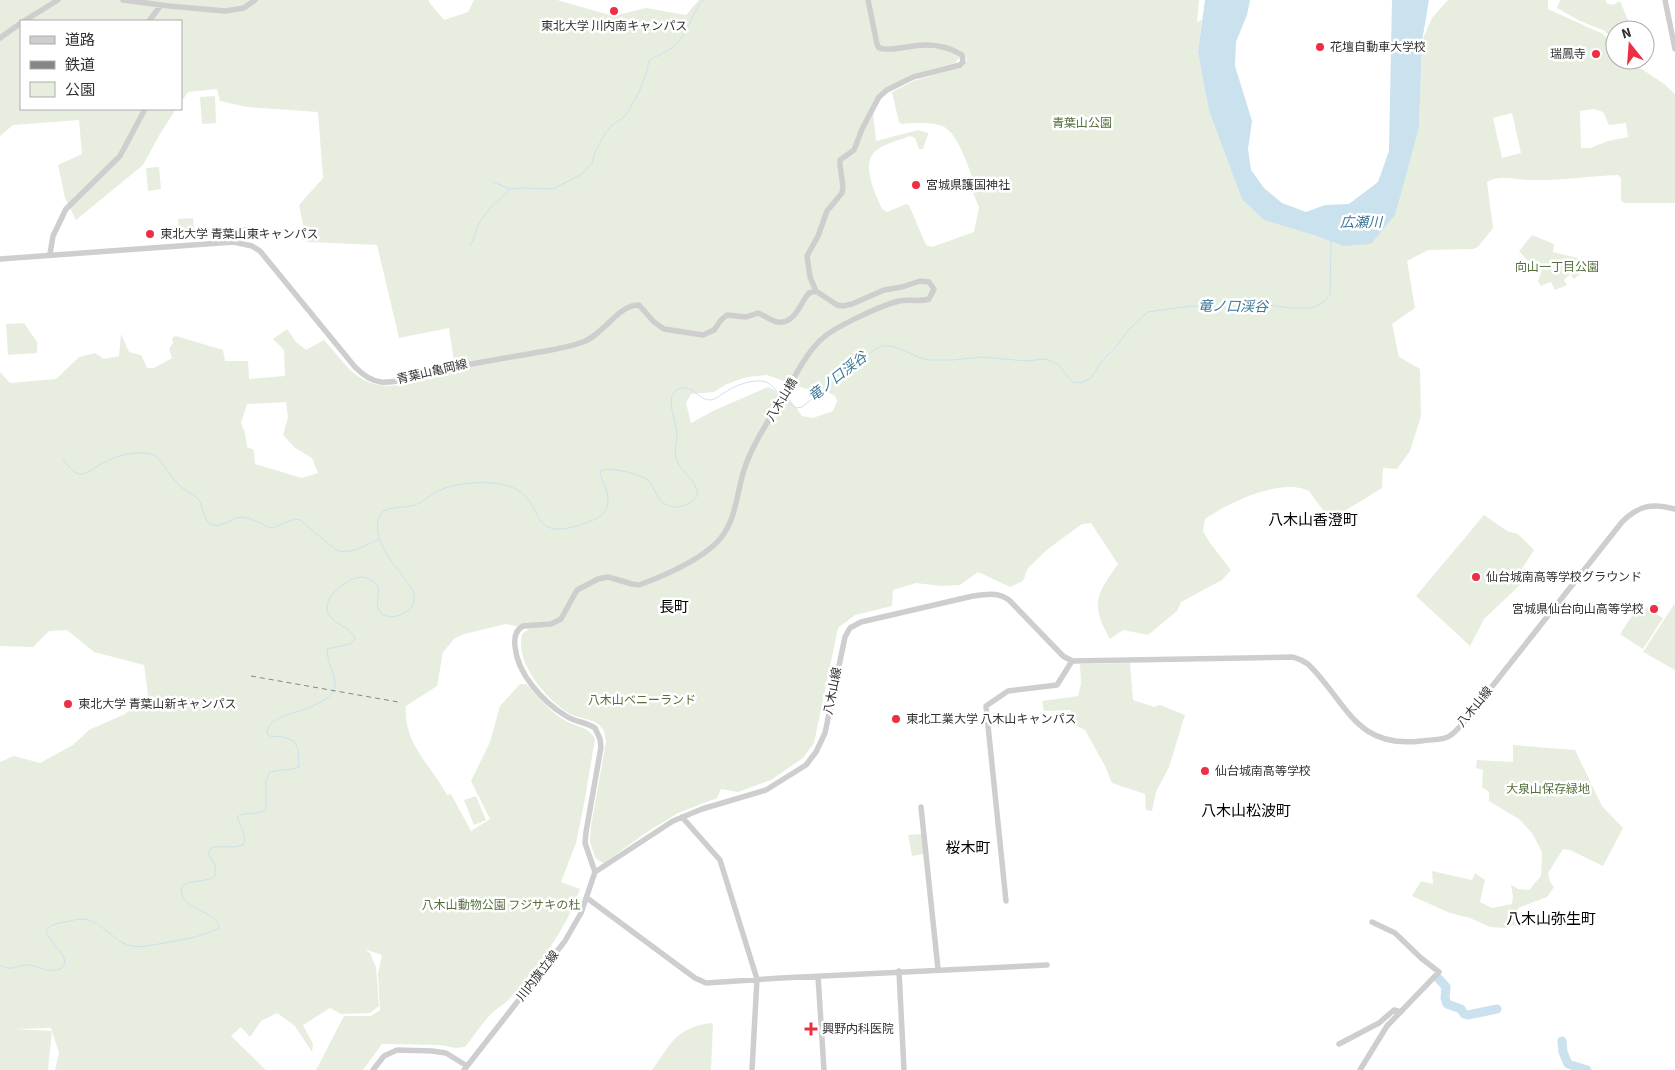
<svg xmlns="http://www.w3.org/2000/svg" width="1675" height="1070" viewBox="0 0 1675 1070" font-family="'Source Sans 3','Noto Sans JP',sans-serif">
	<rect width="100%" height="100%" fill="#fff"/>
	<path fill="#e7eedf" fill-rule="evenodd" d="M0,0h429v2l15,18 24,-8 6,-12h83l56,16 33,-8 40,7 13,-15h500l-2,22 5,-2 -4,33 44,146 69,35 32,12 76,-120 3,-85 10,-23 16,-18h100v9l55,25 12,12v14h13l35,23 12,11v109h-51l-3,-3v-22l-3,-3c-29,1 -60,6 -89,5 -13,0 -30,-6 -42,2l6,46 -15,19 -5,2 -45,1 -21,11 8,47 -23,16 7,33 21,12 1,47 -11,35 -13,18 -14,-1 -1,20 -52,32 -21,-29c-27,-14 -81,12 -104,28l-2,12 7,12 21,27 -9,10 -41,22 -4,9 -29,24 -25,-5 -13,9c-20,-35 -14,-44 8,-75l-27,-41 -9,1 -34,25 -20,19 -5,13 -13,6 -32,-15 -18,13 -19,1 -25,-3 -23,7 -1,16 -37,9 -17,13 -24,115 -11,15 -32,22 -33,12 -17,-3 -4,9 -39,15 -34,21 -40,29 -5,-2 -4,-4 -5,-15 1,-16 15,-84c-1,-7 -1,-12 -7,-17 -8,-7 -20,-6 -29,-11 -24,-15 -55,-50 -48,-80l7,-5 -23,-5 -42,10 -9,4 -12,14 -6,34 -31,20c-3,38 25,59 41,89l4,-1 20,37 19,-12 -19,-38 19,-39 10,-36 20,-22h6c12,13 25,29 40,37 11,6 24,6 29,18l-10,60 -9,44 -15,39 19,7c-13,39 -41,76 -68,107 -5,7 -14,11 -20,17 -10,10 -18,23 -27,34l-10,1 -14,-3 -59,-1 -19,26h-47l28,-54h27l9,-6 -2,-36 4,-19 -18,-6v-4v4l6,4 6,14 3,39 -9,7 -29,1 -11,-6 -27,17 10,19 -1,8 -17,-26 -18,-13 -16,8 -11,16 -9,-10 -10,9 35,34h-211l4,-17 -8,-25 -37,1 38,2 -4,39h-48v-308l14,-6 26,7 33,-18 16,-15 36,-16 23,-19 -4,-30 -50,-13 -27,-22 -18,1 -16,16 -33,-1v-274l10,11 46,-4 23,-22 16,-4 9,6 15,-3 2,-22 8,18 12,3 6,13h7l18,-10 -3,-9 4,-6 -1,-5 4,-2 47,14 2,11h23l1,18 36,-3 -1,-26 -11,-11 14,-10 9,13 10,8 18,-10c30,34 38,53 88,43l3,-4 40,-10 -6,-41 -50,10 -22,-93 -70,-3 -8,-37 24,-27 -5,-66 -71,-5 -27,-6 -3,-12 -29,3 -7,10v-81h-160v88h155l-16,25 -17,31 -67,55 -11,-22 -7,-33 24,-11 -3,-34 -66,5 -13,11zM963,53l4,7 -3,6 -51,15 -21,11 7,30 3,2c12,-1 28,-2 40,2 17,6 29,49 35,65l-4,2 6,14 -5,25 -42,15 -6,-2 -17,-40 -3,-1 -19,8 -5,-3c-6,-14 -23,-47 -5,-59 9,-7 23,-10 33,-14l5,2 4,11h4l5,-14v-2l-10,-3 -42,11 -3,-29 14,-24 23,-13 45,-12zM1594,109l9,3 6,13 17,-2 2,14 -20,4 -18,7h-9l-1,-37zM1512,113l9,40 -19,5 -9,-40zM767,375l39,14 12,-2 17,9 2,5 -4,10 -20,7 -11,-2 -13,-18 -21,-11 -53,23 -24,13 -5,-20 5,-9 23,-2 13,-8 20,-7zM286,402l2,15 -5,18 12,13 17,10 6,15 -16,5 -47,-14 -1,-14 -7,-3 -2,-14 -4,-10 6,-19z
		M1560,0h46v3l7,2 7,-4 12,29h-17v12l-10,-11 -25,-10 -23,-13z
		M215,96l1,27 -14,1 -2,-27z
		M159,167l2,22 -13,2 -2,-23z
		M193,218l1,12 52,-3v6l-66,5 -2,-19z
		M1532,235l22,9 -1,8 25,6 -1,5 4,1 -1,10 -6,5 -4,-5 -6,6 3,5 -12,5 -4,-8 -10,4 -3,-5 4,-12 -7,-7 -8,-2 -8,-9z
		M24,323l13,19v11l-29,2 -2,-31z
		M1484,515l23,16 11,3 16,16 -13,20v14l-37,35 -14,27 -54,-50z
		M1675,603v67l-32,-18z
		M1640,604l23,14 -20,31 -23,-15z
		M1130,663l3,37 21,7 6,-2 25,10 -16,52 -13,25 -4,19 -6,-1 -1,-16 -33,-11 -7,-17 -20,-36 -12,-6 -2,-14 -27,1 -2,-10 36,-5 3,-12 -1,-20z
		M1513,745l62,5 27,56 21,22 -20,38 -33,-16 -7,-1 -15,24 2,9 4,5 -7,10 -29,11 3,20 -7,-3 -9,3 -15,-1 -20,-9 -20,-5 -38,-17 9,-15 12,3 -1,-13 40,9 3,-7 10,7 -5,22 12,6 20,-4 1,-8 -2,-11 7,4 11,1 12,-14 1,-24 -10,-19 -13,-14 -30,-18v-9l-7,-5 1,-17 -7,-2 1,-8 36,2z
		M476,796l10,24 -12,5 -10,-25z
		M922,834l2,20 -12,2 -4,-21z
		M711,1023l2,1 -2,46h-59c20,-27 23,-42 59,-47z"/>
	<path fill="#cae1ee" d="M1205,0h45l-3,15 -11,27 -1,24 17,55 -4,28 3,21 13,18 18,15 24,9 19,-7 24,-1 29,-22 11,-31 3,-151h37l-7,41 -3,86 -24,88 -24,29 -28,2 -32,-12 -47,-14 -22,-21 -33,-89 -11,-58z"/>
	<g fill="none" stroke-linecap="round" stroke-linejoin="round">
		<path stroke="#cae1ee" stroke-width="1" d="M493,182l17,7
			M470,245l3,-5 5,-15 12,-17 20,-19 15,-1 28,1 29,-15 10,-11 4,-13 10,-18 6,-7 12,-8 5,-7 10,-18 7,-18 3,-13c10,-7 22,-10 30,-20 11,-12 13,-29 24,-41
			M784,399l12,9 6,-1 72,-57 8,-4h9l12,4 17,8 9,2h24l29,-3 44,4 19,-2 13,5 14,18 9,1 10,-5 11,-17 14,-14 12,-17 20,-18 42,-6 45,1 33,-2 23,3h17l6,-1 11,-6 5,-7 1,-53
			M63,459c4,5 10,15 17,15 7,0 13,-5 18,-8 16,-10 39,-17 57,-11 9,9 15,21 24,30 6,6 16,9 21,17 4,8 3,20 13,23 9,3 20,-8 29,-8 11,1 20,8 30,11l23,-9 5,1 36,30c15,5 29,-4 42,-11
			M0,965c13,7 14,1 26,0 14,-1 16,9 35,4l4,-6c-1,-13 -15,-19 -19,-32 5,-7 12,-8 20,-9 5,-1 10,-3 15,-3 20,0 33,24 51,27 10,2 17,-1 27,-2 21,-4 41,-6 60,-16 -2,-19 -38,-16 -38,-39 7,-12 24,-4 35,-14l-1,-10 -7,-11 3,-6c10,-3 21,1 32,-3 5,-9 -3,-19 -6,-28 8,-6 20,-1 29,-8v-29l4,-8c10,-3 20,-1 29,-5l-1,-18 -4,-8 -11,-4 -14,-1 -2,-2c0,-6 3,-11 9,-14 15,-9 61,-15 59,-37 -1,-11 -8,-22 -8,-34l23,-5 5,-5c-4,-14 -26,-14 -28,-30 -1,-15 21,-31 35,-32 6,0 12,5 16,9 2,8 -3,17 1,24 8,16 45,1 33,-21 -13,-21 -47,-52 -30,-77 11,-6 22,-4 33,-7 9,-3 15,-10 23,-14 20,-9 49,-11 71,-5 40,13 14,58 74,38 18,-6 30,-13 23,-35 -2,-6 -6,-12 -6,-18 8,-5 42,3 49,10 6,7 7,18 16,23 11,7 29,1 33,-11 -3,-13 -15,-20 -21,-32 -4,-9 0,-18 0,-27 0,-12 -17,-45 7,-46 12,-1 17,16 30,11 5,-2 9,-6 13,-8 9,-6 31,-14 41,-8 5,3 9,9 13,13"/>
		<path stroke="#cae1ee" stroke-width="9" d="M1439,979l7,8 -1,11 2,6 14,5 3,5 4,1 29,-6
			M1562,1041l1,11 5,12 19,6"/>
		<path stroke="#cecece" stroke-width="5.5" d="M123,0l46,6 56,5 19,-3 11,-8
			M1665,0l10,49
			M24,21l34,-21
			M149,21l12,-16
			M0,38l21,-15
			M50,254l3,-18 13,-27 54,-53 25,-47
			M0,259l234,-17 18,4 8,5 95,116c7,7 15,14 26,15 16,2 53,-11 71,-14 27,-6 55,-10 82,-15 17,-3 33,-5 49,-11 20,-7 36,-38 56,-37l15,17 10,7 39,6 11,-5 7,-10 6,-5 19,2 12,-4c6,2 12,7 19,9 18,3 23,-19 32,-29l7,-2
			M816,291l-6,-14 -3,-21 11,-20 9,-25 15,-18 1,-6 -3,-22v-5l14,-10 8,-21 17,-32 8,-7 26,-13 47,-12 3,-3 -1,-7c-17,-11 -35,-12 -55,-8 -9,1 -19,4 -28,1l-2,-4 -9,-44
			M921,807l17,162
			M682,817l38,43 37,119 -5,91
			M595,872l78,-51 29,-12 64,-19 40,-25 10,-13 9,-19 20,-96 5,-9 11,-6 112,-26c13,-2 25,-4 36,4l54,56 9,5 221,-4 8,3 7,4c39,38 47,85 113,77 25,-3 26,1 43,-19l158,-200c17,-17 30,-19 53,-13
			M595,872l-10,-29 1,-11 15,-85 -1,-8 -5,-11c-9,-6 -20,-6 -29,-12 -23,-14 -49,-42 -51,-70 -1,-8 1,-16 8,-20l28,-2 10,-5 16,-29 21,-11 10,-2 24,7 7,1c25,-9 69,-28 84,-50 14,-19 14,-46 22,-68 9,-26 26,-50 40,-74 11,-18 22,-42 39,-56 13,-11 58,-32 75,-36 10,-2 20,1 30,-2l5,-10 -5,-7 -9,-1 -18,6 -18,3 -32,14 -9,2 -6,-1 -21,-14
			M587,898l108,80 11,5 75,-5 266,-13
			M1006,901l-20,-195 22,-15 49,-6 15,-24
			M899,971l5,99
			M818,976l6,94
			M1339,1044l40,-21 15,-13 7,2
			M373,1070l11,-14 13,-6 35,1 14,2 21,13
			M464,1070l101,-129 16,-28 14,-41
			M1360,1070l27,-44 52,-54 -18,-14 -26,-25 -23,-11"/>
		<path stroke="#868686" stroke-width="1" stroke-dasharray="5 4" stroke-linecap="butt" d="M251,676l147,26"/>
	</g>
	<g fill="#ec2f42" stroke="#fff" stroke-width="2">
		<circle cx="614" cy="11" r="5"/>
		<circle cx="1320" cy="47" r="5"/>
		<circle cx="1596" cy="54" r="5"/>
		<circle cx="916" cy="185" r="5"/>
		<circle cx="150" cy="234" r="5"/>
		<circle cx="1476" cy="577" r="5"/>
		<circle cx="1654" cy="609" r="5"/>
		<circle cx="68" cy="704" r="5"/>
		<circle cx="896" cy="719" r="5"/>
		<circle cx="1205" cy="771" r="5"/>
		<path d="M808.5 1021.5h5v5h5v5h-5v5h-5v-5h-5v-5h5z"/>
	</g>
	<g text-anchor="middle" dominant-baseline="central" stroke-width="5" stroke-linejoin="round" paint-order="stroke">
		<g font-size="12" fill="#313131" stroke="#fff" text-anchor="start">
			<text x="614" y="26" text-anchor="middle">東北大学 川内南キャンパス</text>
			<text x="1330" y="47">花壇自動車大学校</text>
			<text x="1586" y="54" text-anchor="end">瑞鳳寺</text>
			<text x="926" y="185">宮城県護国神社</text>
			<text x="160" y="234">東北大学 青葉山東キャンパス</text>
			<text x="1486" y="577">仙台城南高等学校グラウンド</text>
			<text x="1644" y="609" text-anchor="end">宮城県仙台向山高等学校</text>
			<text x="78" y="704">東北大学 青葉山新キャンパス</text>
			<text x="906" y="719">東北工業大学 八木山キャンパス</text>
			<text x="1215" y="771">仙台城南高等学校</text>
			<text x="822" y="1029">興野内科医院</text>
		</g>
		<g font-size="12" fill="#556f3c" stroke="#fff">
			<text x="1082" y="123">青葉山公園</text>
			<text x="1557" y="267">向山一丁目公園</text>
			<text x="642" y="700">八木山ベニーランド</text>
			<text x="1548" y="789">大泉山保存緑地</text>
			<text x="501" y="905">八木山動物公園 フジサキの杜</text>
		</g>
		<g font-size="12" fill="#313131" stroke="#fff">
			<text transform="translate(432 372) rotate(-13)">青葉山亀岡線</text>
			<text transform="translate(782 400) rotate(-59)">八木山橋</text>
			<text transform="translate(833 691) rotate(-79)">八木山線</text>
			<text transform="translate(1475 707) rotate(-51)">八木山線</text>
			<text transform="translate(538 976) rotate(-52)">川内旗立線</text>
		</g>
		<g font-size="14" font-style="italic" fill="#3b7697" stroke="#fff">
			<text x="1361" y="223">広瀬川</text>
			<text transform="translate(1233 307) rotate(1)">竜ノ口渓谷</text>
			<text transform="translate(838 377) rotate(-38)">竜ノ口渓谷</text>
		</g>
		<g font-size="15" fill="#000" stroke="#fff">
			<text x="1313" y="520">八木山香澄町</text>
			<text x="674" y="607">長町</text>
			<text x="1246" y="811">八木山松波町</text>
			<text x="968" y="848">桜木町</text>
			<text x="1551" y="919">八木山弥生町</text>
		</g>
	</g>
	<rect x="20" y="20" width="162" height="90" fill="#ffffff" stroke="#adadad"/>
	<rect x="30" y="36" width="25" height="8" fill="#cecece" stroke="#adadad"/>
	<text x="65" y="45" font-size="15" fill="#313131">道路</text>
	<rect x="30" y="61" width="25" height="8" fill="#868686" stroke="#adadad"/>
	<text x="65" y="70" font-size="15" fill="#313131">鉄道</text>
	<rect x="30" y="82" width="25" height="15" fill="#e7eedf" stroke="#adadad"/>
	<text x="65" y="95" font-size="15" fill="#313131">公園</text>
	<g transform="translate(1630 45) rotate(343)"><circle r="24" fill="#ffffff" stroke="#adadad"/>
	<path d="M0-4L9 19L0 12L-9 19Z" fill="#ec2f42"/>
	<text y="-8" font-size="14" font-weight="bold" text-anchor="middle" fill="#313131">N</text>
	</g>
</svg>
